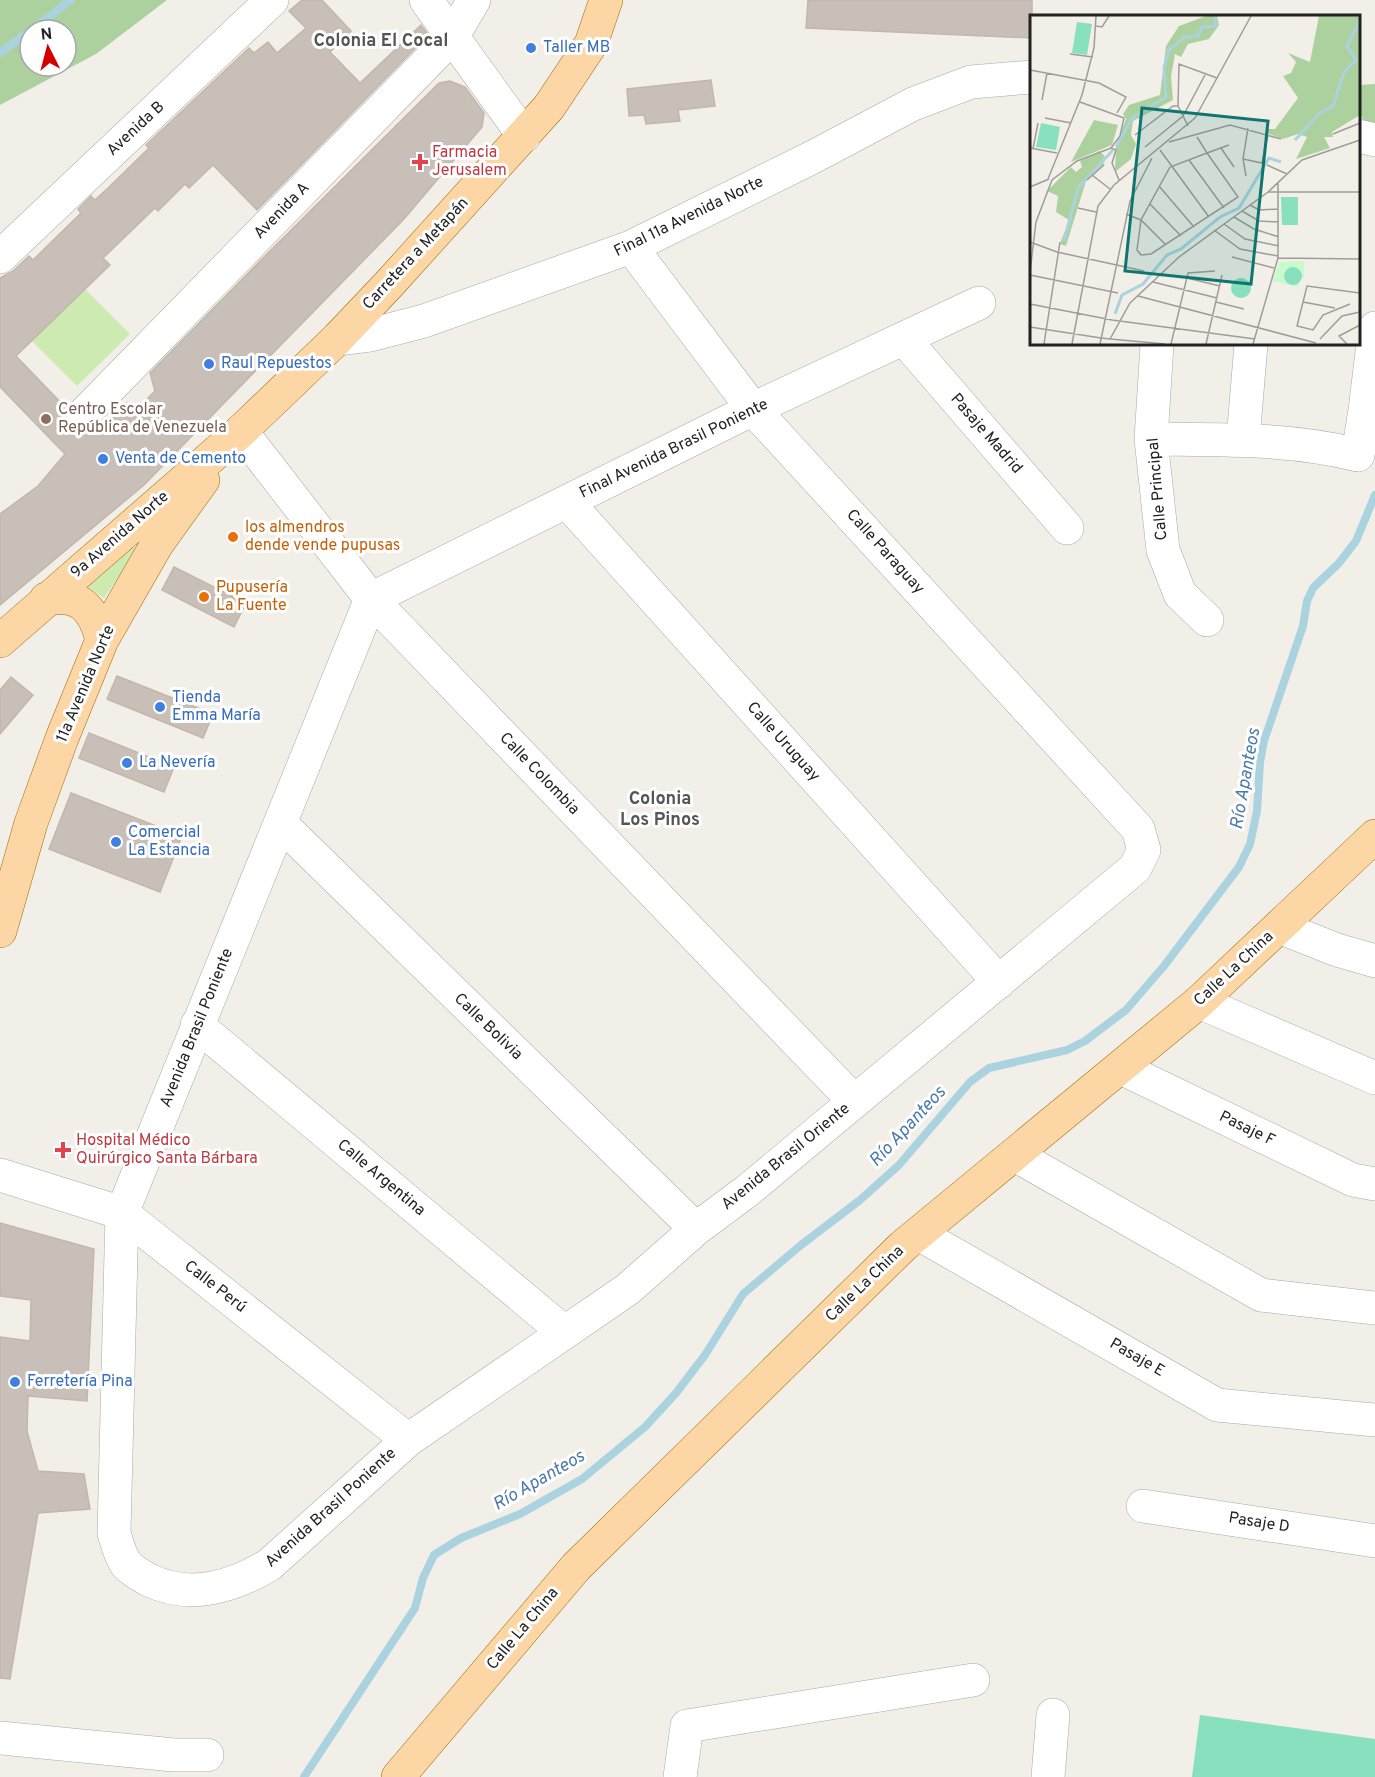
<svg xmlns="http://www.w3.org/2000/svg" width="1375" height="1777" viewBox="0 0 1375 1777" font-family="Overpass,sans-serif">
	<rect width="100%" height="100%" fill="#f2efe9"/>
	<path fill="#cdebb0" d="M85,289l45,45 -53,52 -46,-46z
		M131,547l4,1 -1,6 -30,44 -19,-13z"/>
	<path fill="#add19e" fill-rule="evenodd" d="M0,0h167l-71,54 -96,51zM30,30h36v36h-36z
		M1375,84v44l-8,-2c-9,-13 -11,-25 -7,-41z"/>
	<path fill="#88e0be" d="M1200,1715l175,24v38h-183z"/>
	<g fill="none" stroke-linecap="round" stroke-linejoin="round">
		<path stroke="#aad3df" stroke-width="8" d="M31,30l40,-30
			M0,53l30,-22
			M304,1777l111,-169 8,-30 11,-23 27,-17 59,-24 62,-35 63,-52 31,-34 29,-38 38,-61 58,-49 59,-45 39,-35 71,-83 19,-14 78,-18 18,-9 41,-31 38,-44 75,-99 11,-23 7,-33 3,-49 4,-21 39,-115 4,-25 6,-13 26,-25 17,-22 19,-46"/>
	</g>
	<path fill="#c7bfb8" stroke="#c4b6ab" stroke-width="1.5" d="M302,0h20l29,31 -21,21 30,31 61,-58 6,8 -5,8 -165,169 -44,-45 -24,23 -4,-4 -27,27 -3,-3 -52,50 7,7 -94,91 50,52 -1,11 5,10 9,4h10l9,-7 2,2 26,-25 14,3 15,-15 -5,-18 114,-116 175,-174 11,-2 15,6 19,26 -2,14 -78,92 -260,266 -144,120v-91l38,-28 27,-32 -65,-67v-109l13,-7 16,-15 4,4 48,-47 -3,-4 13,-13 4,4 13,-12 41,-40 -3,-3 103,-97 5,5 14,-11 9,11 29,-25 -17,-17z
		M808,0h224v38l-226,-10z
		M711,80l4,26 -37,4 2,11 -34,3 -2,-9 -15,1 -2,-27z
		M174,567l72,36 -12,24 -72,-37z
		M117,676l96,38 -10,24 -96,-39z
		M11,677l22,18 -33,39v-44z
		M89,733l85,34 -10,25 -85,-34z
		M71,793l111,43 -22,56 -111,-43z
		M0,1223l94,26 -7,152 -59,-5 -1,35 11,40 46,3 6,35 -52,4 -28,166 -10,-1v-341l30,4 1,-41 -31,-4z"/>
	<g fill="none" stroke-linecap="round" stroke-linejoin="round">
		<defs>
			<path id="minor" d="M426,0l98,136
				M1358,136l17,4
				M631,247l122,162 385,420 6,21 -9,18 -388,323 -51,38 -68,60 -220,151 -139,125c-37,22 -78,35 -120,15 -7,-4 -17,-9 -23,-16 -6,-9 -9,-21 -12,-31l8,-320 249,-614 382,-190 226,-106
				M0,257l272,-257
				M337,339l33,-4 54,-14 207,-74 182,-90 100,-53 58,-22 61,-5
				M904,339l163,189
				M1157,344l-6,95 12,111 17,44 27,26
				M83,415l369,-378 22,-37
				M241,431l130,168 483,502
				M1151,439c70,1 139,-1 207,16l7,-45 10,-82
				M1243,440l8,-96
				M567,502l432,480
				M281,824l415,405
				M1279,927l58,23 38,11
				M1199,1002l176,76
				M197,1025l367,307
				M1121,1068l232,112 22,4
				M1015,1155l246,140 114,13
				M0,1175l122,38 286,227
				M919,1234l298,171 158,15
				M1143,1506l232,35
				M0,1738l174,17h33
				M680,1777l7,-51 286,-46
				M1048,1777l5,-62"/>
			<path id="major" d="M46,599c34,-7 48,10 56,41
				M0,641l241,-210 96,-92 53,-56 159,-176 42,-63 15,-44
				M0,931l31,-108 31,-85 40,-98 55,-96 46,-64
				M398,1777l178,-210 327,-321 296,-244 176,-166"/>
		</defs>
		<use href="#minor" stroke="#a9a9a9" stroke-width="34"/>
		<use href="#major" stroke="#a06b00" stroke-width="34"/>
		<use href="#minor" stroke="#fff" stroke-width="33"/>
		<use href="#major" stroke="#fcd6a4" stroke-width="33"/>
	</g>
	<g fill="#3f7fe0" stroke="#fff" stroke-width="2">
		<circle cx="531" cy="48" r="6"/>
		<circle cx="209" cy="364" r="6"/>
		<circle cx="103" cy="459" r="6"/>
		<circle cx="160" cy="707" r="6"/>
		<circle cx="127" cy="763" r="6"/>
		<circle cx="116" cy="842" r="6"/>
		<circle cx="15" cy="1382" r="6"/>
	</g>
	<g fill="#e0444e" stroke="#fff" stroke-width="2">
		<path d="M417 153h6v6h6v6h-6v6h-6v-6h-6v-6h6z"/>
		<path d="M60 1141h6v6h6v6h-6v6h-6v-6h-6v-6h6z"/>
	</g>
	<circle fill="#8d6e63" stroke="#fff" stroke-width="2" cx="46" cy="419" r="6"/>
	<g fill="#e8710a" stroke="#fff" stroke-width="2">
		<circle cx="233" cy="537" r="6"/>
		<circle cx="204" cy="597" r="6"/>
	</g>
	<g text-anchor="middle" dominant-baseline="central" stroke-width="6" stroke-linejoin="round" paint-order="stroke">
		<g font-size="16" fill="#366cbe" stroke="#fff" text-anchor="start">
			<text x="543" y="48">Taller MB</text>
			<text x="221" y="364">Raul Repuestos</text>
			<text x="115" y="459">Venta de Cemento</text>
			<text x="172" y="698">Tienda<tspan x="172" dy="18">Emma María</tspan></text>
			<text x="139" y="763">La Nevería</text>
			<text x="128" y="833">Comercial<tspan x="128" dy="18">La Estancia</tspan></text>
			<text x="27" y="1382">Ferretería Pina</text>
		</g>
		<g font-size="16" fill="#222" stroke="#fff">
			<text transform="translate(136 129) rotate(-43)">Avenida B</text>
			<text transform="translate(282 211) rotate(-46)">Avenida A</text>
			<text transform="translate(689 217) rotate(-26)">Final 11a Avenida Norte</text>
			<text transform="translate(416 254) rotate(-47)">Carretera a Metapán</text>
			<text transform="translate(986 434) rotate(49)">Pasaje Madrid</text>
			<text transform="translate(674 449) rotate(-26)">Final Avenida Brasil Poniente</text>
			<text transform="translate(1158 489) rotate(-95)">Calle Principal</text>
			<text transform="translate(120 535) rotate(-41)">9a Avenida Norte</text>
			<text transform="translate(885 552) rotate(48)">Calle Paraguay</text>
			<text transform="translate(86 684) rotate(-67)">11a Avenida Norte</text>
			<text transform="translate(783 742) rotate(48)">Calle Uruguay</text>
			<text transform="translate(539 774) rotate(46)">Calle Colombia</text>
			<text transform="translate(1234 969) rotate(-43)">Calle La China</text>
			<text transform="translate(488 1027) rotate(44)">Calle Bolivia</text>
			<text transform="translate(197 1028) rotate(-68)">Avenida Brasil Poniente</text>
			<text transform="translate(1247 1129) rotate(26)">Pasaje F</text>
			<text transform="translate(786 1157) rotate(-39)">Avenida Brasil Oriente</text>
			<text transform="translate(381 1178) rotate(40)">Calle Argentina</text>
			<text transform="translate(865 1284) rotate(-44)">Calle La China</text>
			<text transform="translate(215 1287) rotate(38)">Calle Perú</text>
			<text transform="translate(1137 1358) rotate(30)">Pasaje E</text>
			<text transform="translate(331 1508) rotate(-42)">Avenida Brasil Poniente</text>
			<text transform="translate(1259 1523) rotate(9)">Pasaje D</text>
			<text transform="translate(523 1629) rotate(-50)">Calle La China</text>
		</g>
		<g font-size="16" fill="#be3a42" stroke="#fff" text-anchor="start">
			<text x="432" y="153">Farmacia<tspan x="432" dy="18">Jerusalem</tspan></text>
			<text x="76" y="1141">Hospital Médico<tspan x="76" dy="18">Quirúrgico Santa Bárbara</tspan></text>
		</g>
		<g font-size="16" fill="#785e54" stroke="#fff" text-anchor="start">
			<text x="58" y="410">Centro Escolar<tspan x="58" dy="18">República de Venezuela</tspan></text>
		</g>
		<g font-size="16" fill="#c56008" stroke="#fff" text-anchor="start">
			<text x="245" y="528">los almendros<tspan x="245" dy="18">dende vende pupusas</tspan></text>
			<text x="216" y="588">Pupusería<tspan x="216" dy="18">La Fuente</tspan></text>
		</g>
		<g font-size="18" font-weight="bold" fill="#555" stroke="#fff">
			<text x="381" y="41">Colonia El Cocal</text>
			<text x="660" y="799">Colonia<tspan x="660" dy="21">Los Pinos</tspan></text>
		</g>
		<g font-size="18" font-style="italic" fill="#4a7aab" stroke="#fff">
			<text transform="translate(1246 779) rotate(-80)">Río Apanteos</text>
			<text transform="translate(908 1127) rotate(-47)">Río Apanteos</text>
			<text transform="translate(539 1481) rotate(-30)">Río Apanteos</text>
		</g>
	</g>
	<g transform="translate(1030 15)">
		<rect width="330" height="330" fill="#f2efe9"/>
		<path d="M176,1h11l2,9 -10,14 -21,5 -7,13 -6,-3 -4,23 2,23 -40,21 -2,14 5,9 -5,15 -16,13 1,-27 10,-26 -3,-5 6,-9 31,-10 6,-49 13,-20zM289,1h41v99l-28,17 1,5h-9l6,11 -34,11 11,-22 -9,-3 -15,5 -17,-6v-4h9l23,-31 -15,-22 8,-3 5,-11 -8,-9 22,9zM64,105l24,5 -6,20 -41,17zM70,136l5,6 -5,6h5l-19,18 -20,65 -6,-2 9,-24 -13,-8 2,-16 -11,-5 24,-24 5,5 6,-5 -2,-6z" fill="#add19e"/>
		<path d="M274,246v17h-4l-2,9 -25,-6 6,-19z" fill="#c8facc"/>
		<path d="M47,7l15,2 -5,31 -15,-2zM11,108l19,4 -4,23 -20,-3zM251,182h17v28h-16zM254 261a9 9 0 1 1 18 0a9 9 0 1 1-18 0ZM201 273a10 10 0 1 1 20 0a10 10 0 1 1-20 0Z" fill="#88e0be"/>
		<path fill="none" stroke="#aad3df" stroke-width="3" d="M265,125l25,-27 13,-7 11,-34 12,-12 -9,-14 13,-25M86,132l16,-29 34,-21 -2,-29 5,-18 16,-13 13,-1 4,-9 14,-1 -1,-10M34,226l14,-53 35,-38M85,299l7,-19 21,-11 24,-29 14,-6 39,-32 19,-9 30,-50 12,4"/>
		<path fill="none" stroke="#9f9d99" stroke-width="1.5" d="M66,11l6,1 7,-11M40,39l23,3M0,55l69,13 27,14 -9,16M12,85l5,-27M50,87l44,16 -4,18 -9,12M148,91l1,-42 38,14M148,91l10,20M15,103l26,5M303,119l27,-11M105,120l38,-29h5M167,122l10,16 31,44 -87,57 -10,1 -4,-5 4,-30 29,-53 37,-14 22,-8M139,127l61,-17 51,14M115,132l38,-31 23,-43M0,133l27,5M191,133l13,19M3,134l5,-26M130,135l49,67M213,144l19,4 6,-28M159,145l35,48M237,150l20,9M62,160l18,14M216,161l-3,-17 5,-31M18,164l34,-84 12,-47 2,-32M57,165l17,-15M129,171l35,41M0,172l19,-8M238,177h92M120,189l31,32M220,190l9,5 19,-1M48,193l18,4M212,196l17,10 20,1M96,199l15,6 24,24M204,202l20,12 25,8M194,209l21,15 34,7M184,215l26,19 38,7M0,227l27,10 87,19M202,242l42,11M248,243l82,1M0,257l6,-50 16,-42 25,-19 34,-13 5,2 -4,13 7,17M0,260l88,18M157,263l33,8M123,267l64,16M108,281l178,47M186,287l28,7M273,287l32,6M0,289l82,16 143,19M320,289l-27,11 -10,15 -16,-4 10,-40 53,7M0,312l71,11M71,323l9,1 20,-36 49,-46 89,-65 34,-32 58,-20M80,324l55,5M290,324l22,-23 18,-4M14,329l16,-102M42,329l26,-138 16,-21 81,-67 56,-102M70,329l30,-143 22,-43M141,329l17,-71 27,-2M176,329l16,-69M223,329l25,-86v-75M317,329l-8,-8 21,-11"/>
		<path fill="#0f766e" fill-opacity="0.15" stroke="#0f766e" stroke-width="3" d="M112,93l126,13 -17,163 -126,-13z"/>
		<rect width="330" height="330" fill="none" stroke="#222" stroke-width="3"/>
	</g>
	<g transform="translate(48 48) rotate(354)"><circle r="28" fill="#ffffff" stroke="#a7a7a7" stroke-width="1.5"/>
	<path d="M0-4.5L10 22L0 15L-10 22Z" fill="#d40000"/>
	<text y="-9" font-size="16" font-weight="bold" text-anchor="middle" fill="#222222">N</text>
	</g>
</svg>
